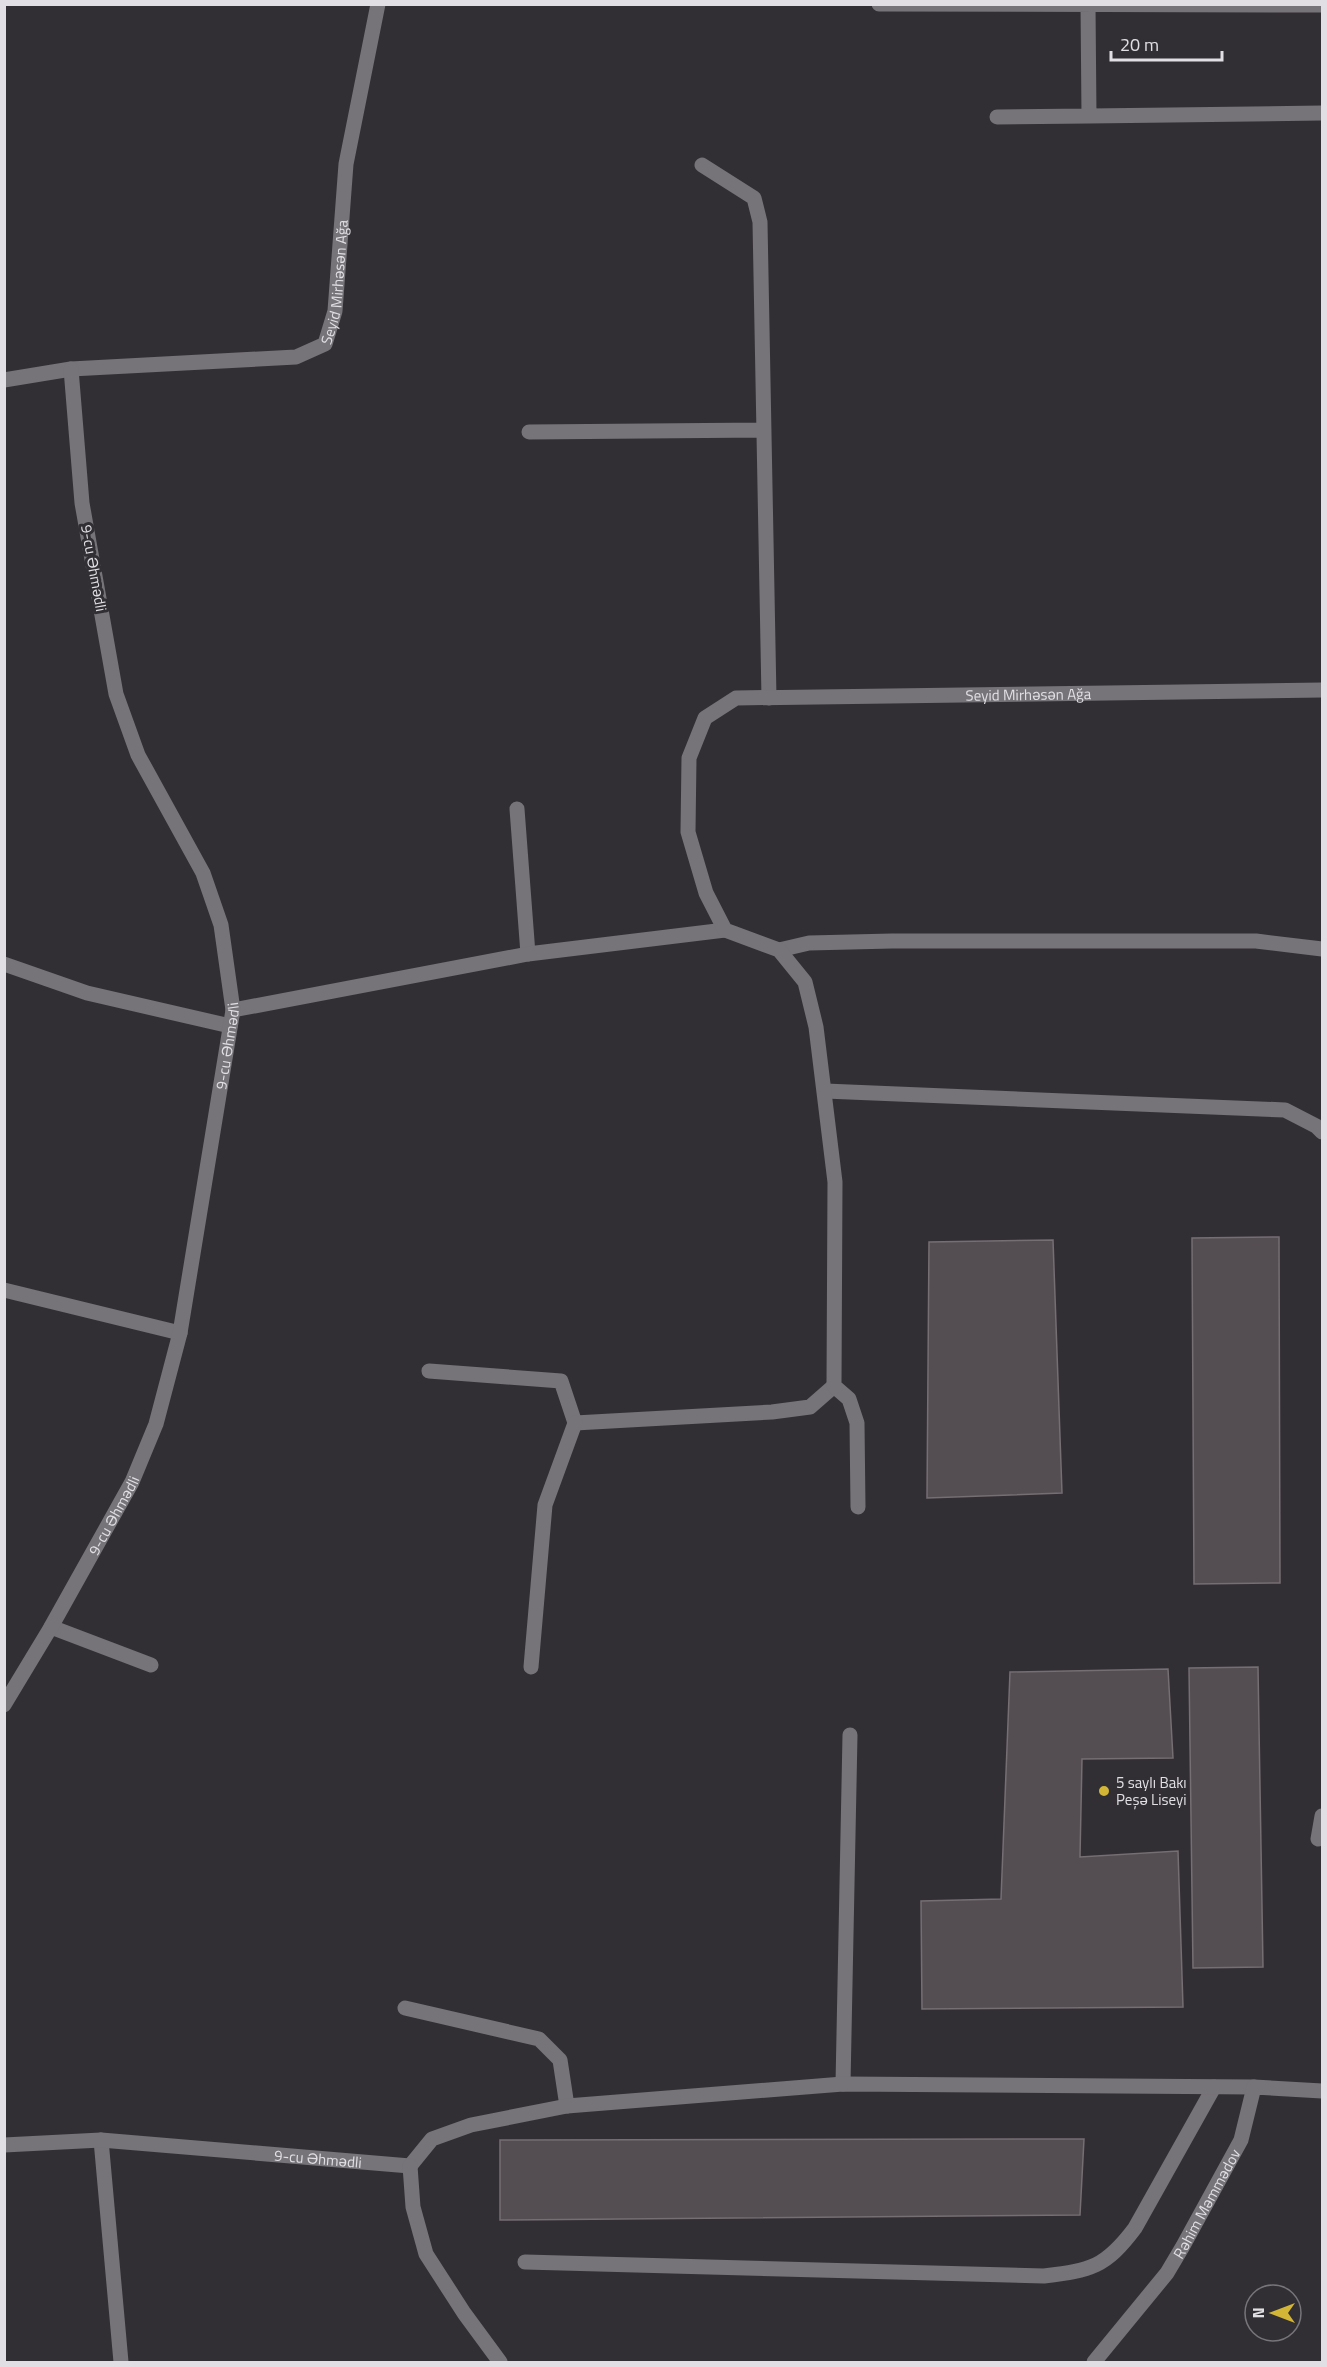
<svg xmlns="http://www.w3.org/2000/svg" width="1327" height="2367" viewBox="0 0 1327 2367" font-family="'Titillium Web',sans-serif">
	<rect width="100%" height="100%" fill="#322f34"/>
	<path fill="#544e52" stroke="#756e73" stroke-width="1.5" d="M1279,1237l1,346 -86,1 -2,-346z
		M1053,1240l9,253 -135,5 2,-256z
		M1258,1667l5,300 -70,1 -4,-300z
		M1168,1669l5,89 -91,1 -2,98 98,-6 5,156 -261,2 -1,-108 80,-2 9,-227z
		M1084,2139l-4,76 -580,5v-80z"/>
	<g fill="none" stroke-linecap="round" stroke-linejoin="round">
		<path stroke="#767379" stroke-width="15" d="M879,4l443,1
			M1088,5l1,111 233,-3
			M997,117l92,-1
			M702,165l52,33 6,24 9,476
			M529,432l235,-2
			M779,950l30,-7 83,-2h364l66,8
			M825,1091l460,19 31,16 6,6
			M1318,1839l4,-23
			M525,2262l519,14c47,-6 61,-8 91,-48l79,-141"/>
		<g stroke="#767379" stroke-width="15">
			<path id="s1" d="M4,380l67,-11 225,-12 29,-13 10,-33 11,-147 32,-160"/>
			<path d="M517,809l11,145"/>
			<path d="M4,964l83,29 143,33"/>
			<path d="M233,1010l295,-56 197,-24"/>
			<path d="M4,1290l176,43"/>
			<path d="M429,1371l132,10 14,42 197,-11 38,-5 24,-21"/>
			<path id="s2" d="M858,1507l-1,-84 -8,-24 -15,-13 1,-204 -19,-155 -11,-45 -26,-32 -54,-20 -19,-37 -18,-61 1,-74 16,-40 31,-20 586,-8"/>
			<path d="M51,1627l100,38"/>
			<path d="M531,1667l14,-162 30,-82"/>
			<path id="s3" d="M4,1705l47,-78 81,-145 24,-58 24,-91 53,-323 -12,-85 -18,-52 -65,-118 -22,-61 -34,-191 -11,-134"/>
			<path d="M405,2008l134,31 21,21 7,46"/>
			<path d="M843,2084l7,-349"/>
			<path d="M101,2140l20,222"/>
			<path id="s4" d="M4,2145l97,-5 309,26"/>
			<path d="M410,2166l22,-27 39,-14 96,-19 276,-22 411,3"/>
			<path d="M410,2166l3,41 13,47 38,59 36,49"/>
			<path id="s5" d="M1094,2362l73,-89 16,-27 58,-106 13,-53 68,4"/>
		</g>
	</g>
	<circle fill="#d3b635" stroke="#322f34" stroke-width="2" cx="1104" cy="1791" r="6"/>
	<g text-anchor="middle" dominant-baseline="central" stroke-width="6" stroke-linejoin="round" paint-order="stroke">
		<g font-size="15" fill="#e1dfe3" stroke="#322f34">
			<text stroke="none"><textPath href="#s1" startOffset="388">Seyid Mirhəsən Ağa</textPath></text>
			<text transform="translate(94 568) rotate(80)">9-cu Əhmədli</text>
			<text stroke="none"><textPath href="#s2" startOffset="1186">Seyid Mirhəsən Ağa</textPath></text>
			<text stroke="none"><textPath href="#s3" startOffset="705">9-cu Əhmədli</textPath></text>
			<text stroke="none"><textPath href="#s3" startOffset="219">9-cu Əhmədli</textPath></text>
			<text stroke="none"><textPath href="#s4" startOffset="315">9-cu Əhmədli</textPath></text>
			<text stroke="none"><textPath href="#s5" startOffset="195">Rəhim Məmmədov</textPath></text>
		</g>
		<g font-size="15" fill="#e1dfe3" stroke="#322f34" text-anchor="start">
			<text x="1116" y="1782">5 saylı Bakı<tspan x="1116" dy="17">Peşə Liseyi</tspan></text>
		</g>
	</g>
	<rect width="1327" height="2367" fill="none" stroke="#e1dfe3" stroke-width="12"/>
	<g transform="translate(1273 2313) rotate(270)"><circle r="28" fill="#322f34" stroke="#78757a" stroke-width="1.5"/>
	<path d="M0-4.5L10 22L0 15L-10 22Z" fill="#d3b635"/>
	<text y="-9" font-size="16" font-weight="bold" text-anchor="middle" fill="#e1dfe3">N</text>
	</g>
	<path d="M1111 51v9h111v-9" fill="none" stroke="#e1dfe3" stroke-width="3"/>
	<text x="1120" y="51" font-size="18" fill="#e1dfe3" stroke="#322f34" stroke-width="4.5" paint-order="stroke">20 m</text>
</svg>
